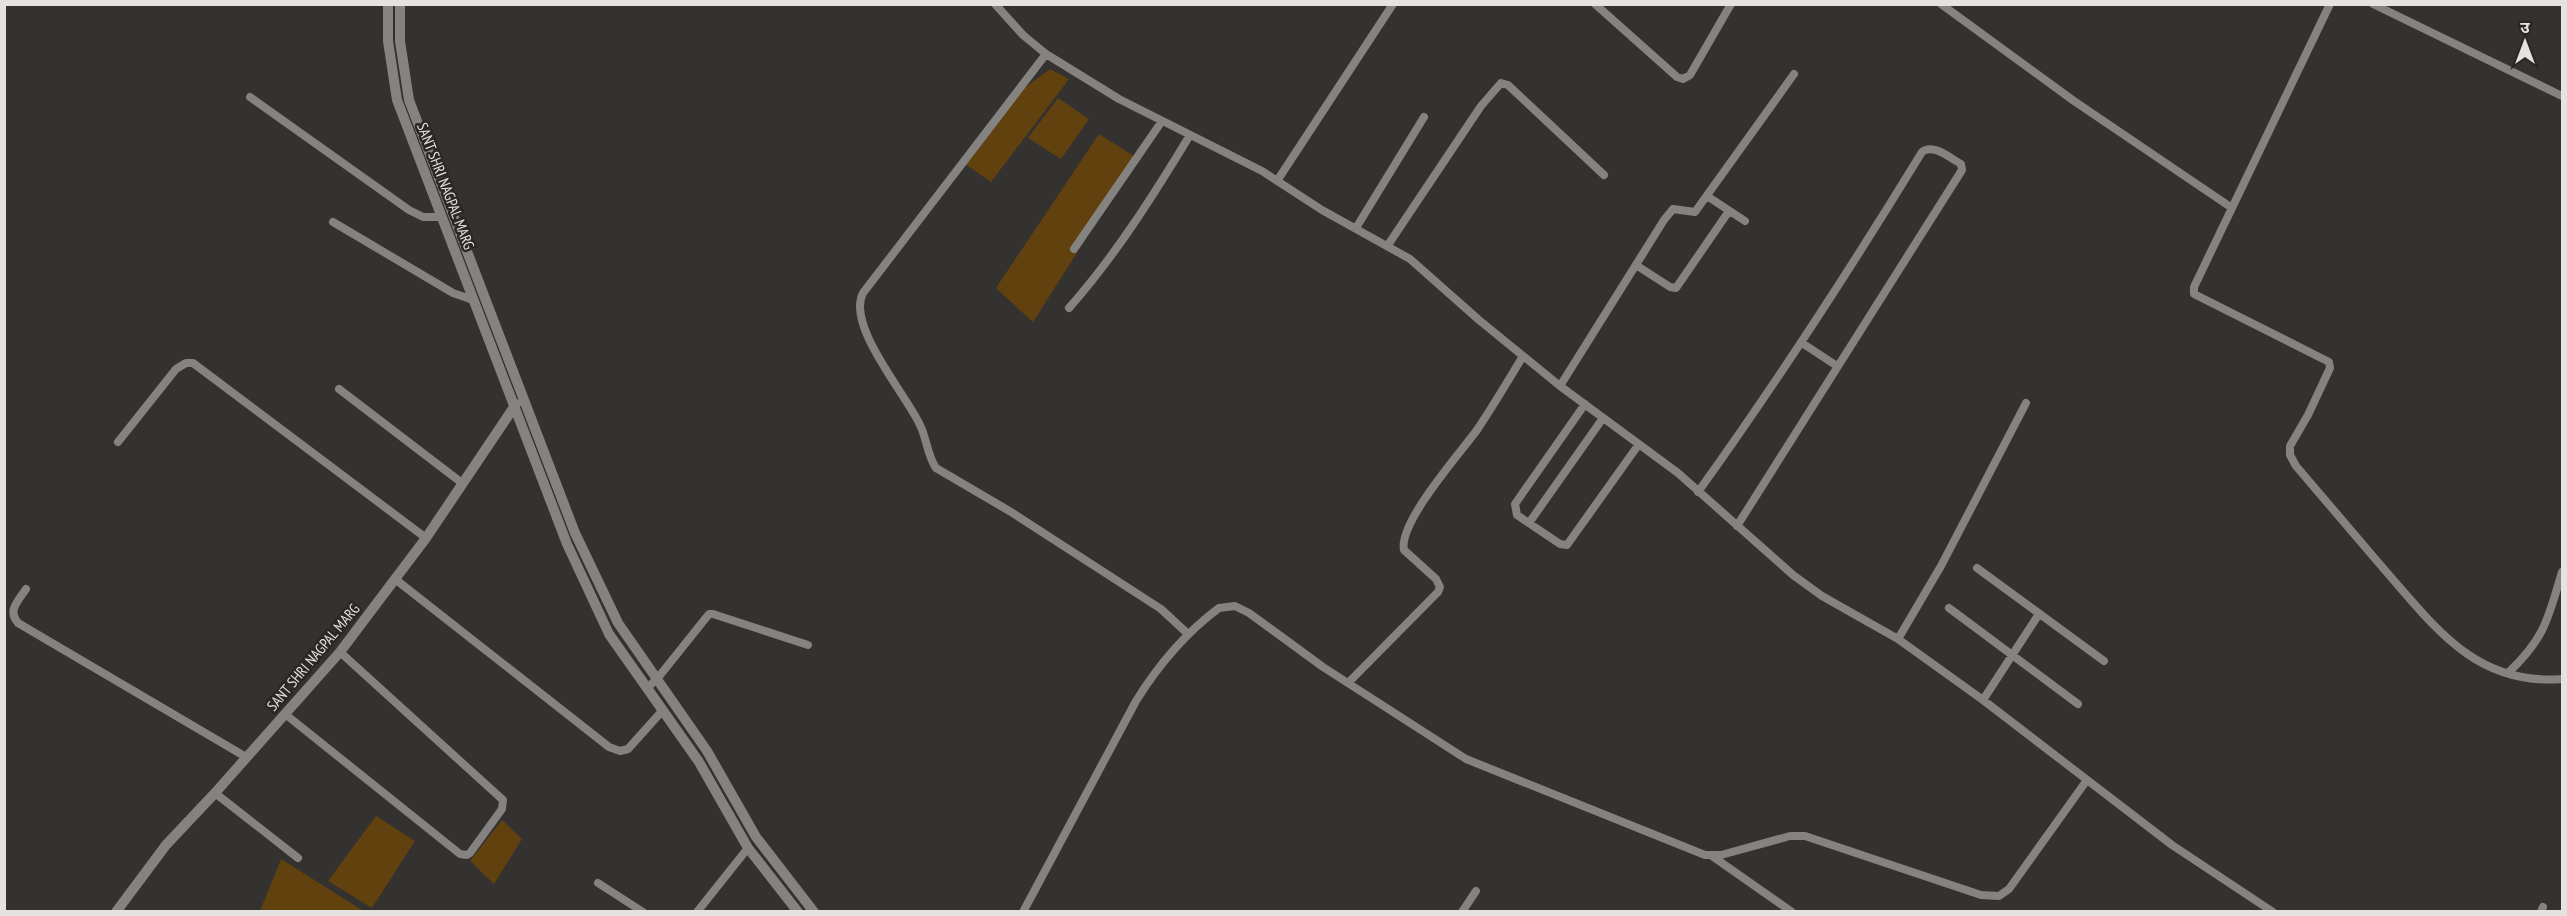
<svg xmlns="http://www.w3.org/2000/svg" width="2567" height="916" viewBox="0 0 2567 916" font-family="'PT Sans Narrow','Noto Sans Devanagari',sans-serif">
	<rect width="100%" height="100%" fill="#343230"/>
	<path fill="#61410e" d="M1050,69l19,10 -78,103 -26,-18 58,-75z
		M1058,98l31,21 -28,40 -33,-21z
		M1099,134l38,24 -104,164 -37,-34z
		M376,816l39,25 -43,67 -44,-27z
		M502,820l20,19 -28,45 -24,-23z
		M281,859l81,51v1h-102z"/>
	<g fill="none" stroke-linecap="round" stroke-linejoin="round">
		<path stroke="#858381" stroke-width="8" d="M995,4l28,31 23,19
			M1595,4l82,73 6,2 7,-4 41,-71
			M1941,4l133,97 158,107
			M2330,4l-136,283v7l135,68 1,6 -22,47 -18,31v9l6,11c29,34 58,68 87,102 51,58 92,118 179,111
			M2373,4l189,92
			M250,97l159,113 14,7h18
			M1277,181l116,-177
			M1707,196l38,25
			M333,222l120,71 20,7
			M1356,228l68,-111
			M1388,245l93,-139 20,-23 7,2 96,90
			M1074,249l88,-128
			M1636,265l34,22 6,1 53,-77
			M1069,308c46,-52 84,-112 121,-173
			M1802,343l35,23
			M1560,386l104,-166 9,-11 22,3 99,-138
			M339,389l123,94
			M1585,404l-70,100 2,11 43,29 7,1 72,-101
			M118,442l58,-73 10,-6h7l233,175
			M1698,492c79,-110 153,-224 224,-340 11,-9 28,6 39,12l1,6 -225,356
			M1529,523l74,-105
			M1977,568l127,93
			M395,579l214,168 11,4 8,-2 35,-39
			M26,589c-8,12 -19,22 -8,34l228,134
			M1949,608l129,96
			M1188,634l-27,-25 -150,-97 -75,-44c-9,-13 -9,-29 -16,-43 -14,-31 -74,-99 -57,-132l183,-239 73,45 143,72 60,39 88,49 69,61 81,66 118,87 115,102 29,21 76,43 85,61 189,145 101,67
			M1898,639l43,-73 85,-163
			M2508,673c37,-35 40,-54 54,-101
			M1348,683l90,-91 2,-5 -4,-8 -32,-29c-6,-27 56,-97 73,-120 16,-24 31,-49 46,-74
			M647,688l10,-9 52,-65h4l95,31
			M1983,700l56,-86
			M285,714l175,140 7,1 3,-2 32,-44 1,-9 -163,-148
			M215,793l83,65
			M1712,856l80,56
			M598,883l45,29
			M697,912l51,-64
			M1023,912l113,-211c23,-37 48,-67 83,-93l16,-2 14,7 74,54 143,92 239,96h16l69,-19h15l176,59 18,1 10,-7 78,-109
			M1462,912l14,-21
			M2541,912l2,-5"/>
		<path stroke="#858381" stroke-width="10" d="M388,4v37l9,59 170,444 42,90 90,128 49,86 50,64
			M400,4v37l9,59 166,433 43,90 89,128 49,86 58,75
			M116,912l50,-67 49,-52 125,-141 86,-114 90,-134"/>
	</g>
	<g text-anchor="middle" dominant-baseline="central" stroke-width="5" stroke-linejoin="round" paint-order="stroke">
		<g font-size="15" fill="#e4e3e2" stroke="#2a2826">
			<text transform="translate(446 186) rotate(69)">SANT SHRI NAGPAL MARG</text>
			<text transform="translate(313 657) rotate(-50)">SANT SHRI NAGPAL MARG</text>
		</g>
	</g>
	<rect width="2567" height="916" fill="none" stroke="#e4e3e2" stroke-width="12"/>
	<g transform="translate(2525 42)" stroke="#2a2826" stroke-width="4.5" paint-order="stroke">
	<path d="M0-4.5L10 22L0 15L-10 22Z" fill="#e4e3e2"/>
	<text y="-9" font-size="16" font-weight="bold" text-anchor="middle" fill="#e4e3e2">उ</text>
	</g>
</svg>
